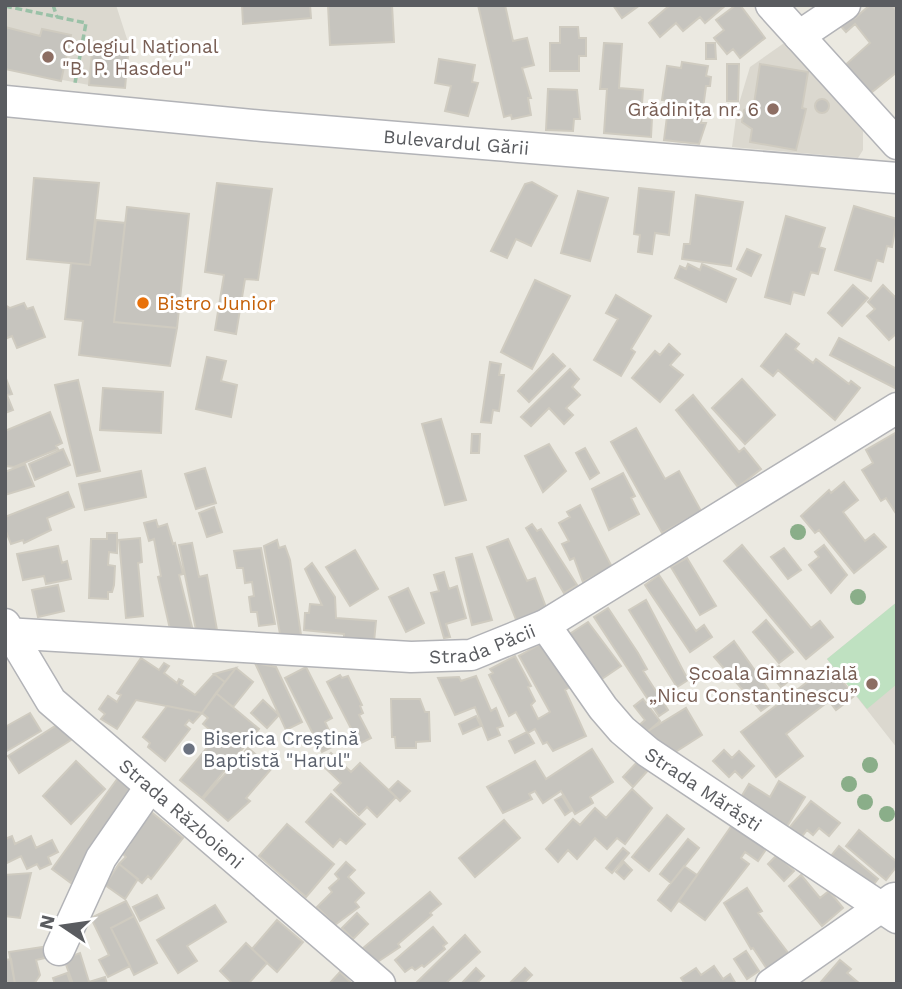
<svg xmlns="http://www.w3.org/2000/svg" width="902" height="989" viewBox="0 0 902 989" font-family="'Work Sans',sans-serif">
	<rect width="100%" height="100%" fill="#ebe9e1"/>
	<path fill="#dbd8cf" d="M5,5h111l13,40 -36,-4 -4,44 -84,-16z
		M787,41l76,90v19l-5,8 -126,-11 5,-37 13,-43z
		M897,602v146l-70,-89z"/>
	<path fill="#bfe1c1" d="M897,602v82l-30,25 -40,-50z"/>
	<path fill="#c6c4be" stroke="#cfcbc0" stroke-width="2" d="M242,5h68l1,13 -68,6z
		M328,5h64l2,37 -64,3z
		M478,5h27l8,36 14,-3 7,27 -12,3 9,30h-3l3,17 -19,4 -1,-4 -7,2z
		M613,5h27l-18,13z
		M670,5h56l-21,18 -5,-6 -17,14 -7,-8 -16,14 -11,-14z
		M736,5h4l25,33 -25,20 -7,-9 -6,5 -13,-16 10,-8 -8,-10z
		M870,5h22l5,6v61l-30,24 -24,-29 27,-24 -15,-19 -9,8 -8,-9 12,-11 5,6z
		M5,27l35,9 2,-7 29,6 -10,46 -56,-12z
		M560,27h18l1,11h7v18h-7v15h-29v-28h10z
		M93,41l36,4 -4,43 -36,-3z
		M604,43l18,1 -3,44 24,2 -2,28h11l-1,19 -47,-4 3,-44h-7z
		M706,43h9l1,16h-10z
		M439,59l36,6 -3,17 6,1 -10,33 -23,-5 6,-25 -16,-3z
		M682,62l26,4 -2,10 5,1 -1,9h-4l-5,37h5l-7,21 -35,-4 5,-39 -7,-1 5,-34 14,2z
		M727,64h12l-1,37h-11z
		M760,64l48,8 -6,36 4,1 -10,41 -46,-8 2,-13 -10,-7 2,-12 10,-6z
		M548,89l29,1 3,29h-6l-1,12 -27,-1z
		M815 106a7 7 0 1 1 14 0a7 7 0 1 1-14 0Z
		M34,178l65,5 -9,82 -63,-6z
		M532,182l25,14 -26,50 -15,-7 -9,19 -16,-7 34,-67z
		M217,183l55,6 -14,91 -13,-1 -9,55 -21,-4 9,-55 -19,-3z
		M639,188l35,4 -5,43 -14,-2 -3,21 -14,-2 2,-17 -6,-1z
		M578,191l30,7 -18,63 -29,-8z
		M696,195l47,7 -12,64 -49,-7 2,-15h6z
		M854,206l43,13 -5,28 -5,-1 -4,16 -6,-2 -6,21 -36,-11z
		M127,207l62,7 -12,114 -63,-6z
		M786,216l39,12 -6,19 6,2 -7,25 -7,-2 -7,23 -11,-3 -3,12 -25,-7z
		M96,220l29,3 -11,99 63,6 -7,38 -91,-11 4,-34 -18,-2 6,-56 19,2z
		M747,249l14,6 -10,21 -14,-7z
		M688,264l12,6 2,-6 34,15 -10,23 -51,-24 5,-12 6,3z
		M535,280l35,16 -38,73 -31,-17z
		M853,285l15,13 -26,28 -14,-13z
		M883,285l14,14v34l-8,7 -22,-24 8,-7 -7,-7z
		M616,295l35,21 -20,33 4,3 -14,24 -27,-16 24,-41 -12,-6z
		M24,303l3,6 6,-2 12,30 -28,11 -5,-12 -7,3v-34l5,3z
		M786,334l13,10 -4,5 18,14 3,-4 33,25 2,-3 9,7 -25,32 -57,-50 -5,6 -12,-10z
		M839,338l58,31v20l-67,-34z
		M669,344l11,10 -10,11 13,10 -23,27 -28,-24 23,-27 5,4z
		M553,354l12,12 -36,36 -11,-11z
		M207,357l19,4 -5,20 16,4 -6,32 -35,-8z
		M490,362l11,2 -2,11h5l-5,36 -6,-1 -2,13 -10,-1z
		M570,369l9,10 -7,8 8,8 -14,13 7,7 -9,9 -15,-16 -18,18 -10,-9z
		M5,376l7,18 -5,1 6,15 -8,3z
		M742,379l33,36 -30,29 -33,-36z
		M78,380l22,91 -23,5 -22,-91z
		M103,388l60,4 -2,41 -61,-3z
		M693,395l46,57 5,-4 17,21 -23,18 -62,-77z
		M50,412l12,31 -6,3 2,3 -44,18 -8,-1 -1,-35z
		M441,419l25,81 -21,5 -23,-81z
		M636,428l29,51 14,-8 22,40 -39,22 -51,-91z
		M897,432v83l-11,-17 -5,3 -19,-31 11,-7 -7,-13z
		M472,434h8l-1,19h-8z
		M549,444l17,27 -23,21 -18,-36z
		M585,448l14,25 -9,6 -14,-26z
		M63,449l7,16 -35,15 -6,-16z
		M25,464l9,22 -29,9v-23z
		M205,468l11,35 -20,6 -11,-35z
		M141,471l5,26 -61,13 -6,-26z
		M623,473l12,23 -4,2 8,16 -30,16 -17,-41z
		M844,482l14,18 -15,12 22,29 9,-7 12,13 -32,26 -35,-43 -4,3 -14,-17 28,-26 2,3z
		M68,492l6,15 -27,11 4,12 -27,13 -1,-3 -12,4 -6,-15v-12z
		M580,505l32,62 -29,15 -9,-24 -4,2 -8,-16 7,-3 -10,-18 11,-6 -3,-5z
		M214,507l8,25 -15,5 -8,-24z
		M156,520l2,7 9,-3 6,20 2,-1 8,31 -4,1 14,56 -23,-2 -12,-52 3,-1 -5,-26 -2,-11 -5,2 -5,-18z
		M532,524l5,7 4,-2 36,56 -13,8 -38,-65z
		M107,533h10v20l-8,-1 -1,13 7,1 -1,19 -2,7h-4v7l-19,-1 2,-59h16z
		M140,538l2,24 -4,1 5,53 -17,2 -7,-78z
		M508,539l19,42 8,-3 12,32 -30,12 -30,-75z
		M277,540l2,8 6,-2 5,14 11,75 -21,-1 -16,-88z
		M192,543l7,34 8,-2 10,55h-21l-17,-85z
		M742,545l69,83 9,-7 13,16 -27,22 -82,-98z
		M824,545l23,30 -16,18 -22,-28 10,-8 -4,-5z
		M58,546l4,17 5,-2 4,18 -25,5 -2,-8 -21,4 -6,-26z
		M261,548l14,76 -16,2 -2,-14h-6l-2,-15 5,-1 -2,-14 -7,1 -2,-15h-6l-3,-17z
		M784,548l17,22 -13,9 -17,-22z
		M355,550l23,39 -28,17 -24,-39z
		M472,554l20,66 -20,5 -16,-67z
		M687,558l29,48 -16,9 -29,-48z
		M312,563l23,34 1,21 40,3 -2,21 -30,-3v-5l-40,-4 1,-17h4l1,-9 12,1 -17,-36z
		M444,572l5,17 8,-3 9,32 -20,6 4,13 -6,1 -13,-45 8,-2 -5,-16z
		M659,575l37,56 8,-6 8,12 -22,15 -45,-67z
		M58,585l6,26 -26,6 -6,-27z
		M408,588l16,35 -18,9 -17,-35z
		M646,600l42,80 -11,7 -48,-77z
		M608,608l30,45 9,16 -4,2 25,39 -9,6 -65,-99z
		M766,620l27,32 -14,11 -26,-31z
		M588,622l33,44 -22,15 -34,-44z
		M734,641l42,59 -15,11 -47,-54z
		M544,642l26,45 -5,3 21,46 -33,15 -6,-9 -4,2 -8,-15 -7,4 6,10 -19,10 -6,-12 18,-9 -11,-20 -7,4 -20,-41 4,-2 -3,-4 25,-13 16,30 -3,1 7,14 -4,4 7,14 12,-7 -31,-56z
		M141,658l18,12 5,-7 5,3 -5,7 13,10 2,-4 4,2 -2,4 14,10 19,-21 11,8 -23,31 -66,-13 -19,29 -16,-10 4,-5 -6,-5 9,-13 9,6 4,-7 -4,-2z
		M255,663l21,4 26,55 -16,8z
		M830,665l24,31 -18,14 -7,-9 -43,33 17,22 -27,21 -35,-45z
		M779,666l11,14 -9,7 -11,-13z
		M306,667l26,51 -7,4 11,23 -14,7 -37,-74z
		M236,668l17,14 -20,25 -17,-14z
		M236,668l-11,14 -11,-8z
		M340,675l2,3 6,-2 14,29 -2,1 3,7 -4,2 12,23 -12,6 -32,-62z
		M476,676l15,35 5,-3 7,18 -6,2 3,7 -12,5 -13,-33 -20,8 -17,-37 21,-1 2,4z
		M216,693l43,36 -57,69 -22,-18 37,-44 -14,-12 5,-6 -6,-5z
		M391,699h29l5,13h4l1,29 -14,1v6h-20l-1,-11h-3z
		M643,699l17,22 -16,14 -7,-8 8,-7 -11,-14z
		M263,700l16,15 -12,13 -16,-15z
		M167,706l35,7 -9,10 -4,-3 -4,5 5,4 -25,32 -17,-14 2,-4 -7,-6z
		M686,708l16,27 -33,21 -10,-7 -11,-18z
		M30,713l11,18 -36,21v-25z
		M476,716l5,10 -18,8 -4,-10z
		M60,723l11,17 -52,33 -11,-17z
		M248,748l24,20 -26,30 4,3 -22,20 -25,-22z
		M592,749l21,33 -23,15 3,6 -18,11 -14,-23 -18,12 -8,-12 -6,3 3,5 -29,14 -16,-26 48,-26 11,18z
		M724,750l8,8 7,-7 15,15 -12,12 -7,-7 -6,6 -16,-16z
		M331,753l20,19 9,-9 36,34 -19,20 -10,-10 -8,8 -25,-25 7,-7 -20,-19z
		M640,759l10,9 -17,19 -10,-10z
		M76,761l29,28 -34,35 -28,-28z
		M118,778l19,15 -66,90 -19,-14z
		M398,781l12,10 -10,10 -11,-11z
		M779,781l26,16 -22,36 -46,-29 12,-20 21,13z
		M632,789l20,19 -27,36 -8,-6 -10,11 -12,-11 -18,21 -9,-9 -10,12 -12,-13 27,-30 7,6 15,-17 11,10z
		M331,794l34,30 -19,20 -6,-5 -7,8 -27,-25z
		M562,796l9,15 -6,4 -10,-15z
		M811,801l29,22 -11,13 -10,-8 -6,7 -6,-5 -10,13 -12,-10z
		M150,811l33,27 -32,41 -3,-3 -6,7 -23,-19 7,-7 -3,-3 7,-10 -2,-1z
		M667,815l17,14 -35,42 -17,-14z
		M504,820l16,18 -45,39 -16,-19z
		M735,821l34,24 -11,16 -13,-9 -4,6 8,6 -44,56 -26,-19z
		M287,824l47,40 -28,33 -47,-41z
		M859,830l38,32v4l-11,14 -40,-34z
		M12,836l3,8 16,-8 5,12 16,-8 6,12 -10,5 3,7 -11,5 -3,-5 -10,5 -6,-13 -16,8v-25z
		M688,839l11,9 -28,35 -11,-9z
		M839,846l39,33 -12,15 -39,-33z
		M623,848l6,5 -17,20 -6,-5z
		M778,854l16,17 -10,10 -16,-17z
		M346,862l9,8 -7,7 16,16 -9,9 4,5 -24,18 -18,-18 15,-15 -3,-4 10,-9 -4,-5z
		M624,862l8,8 -8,9 -8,-7z
		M119,864l19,15 -13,20 -20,-14z
		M684,866l13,9 -26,36 -13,-11z
		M31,873l-11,45 -15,-2v-41z
		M801,875l19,23 9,-7 14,17 -21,18 -33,-40z
		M747,888l15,23 -4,2 31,41 -22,15 -14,-21 -2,1 -27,-46z
		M430,892l11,12 -11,9 2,2 -34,29 2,3 -24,16 -13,-15z
		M157,895l7,13 -24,13 -7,-14z
		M126,901l8,15 -23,12 19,38 -22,11 -9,-17 10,-5 -18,-37z
		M215,905l11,17 -39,24 10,15 -19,12 -21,-33z
		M357,913l11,11 -15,15 -11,-11z
		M134,916l23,47 -23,12 -23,-47z
		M277,920l26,22 -26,30 -25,-23z
		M433,927l14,16 -4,3 2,3 -21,18 -2,-2 -7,5 -3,-3 -7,5 -10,-12z
		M465,935l15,17 -35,32h-30z
		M246,943l21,20 -19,21h-15l-13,-13z
		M43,947l2,11 -9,2 4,15 -6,9h-19l-6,-32z
		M746,951l13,20 -12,8 -13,-20z
		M80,953l9,29 16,-5 2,7h-34l-9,-25z
		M11,959l4,25h-10v-24z
		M840,960l11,9 -4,4 13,11 -40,-1z
		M714,966l9,13 7,-5 6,10h-51l-4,-6 15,-10 5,7z
		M476,968l8,8 -8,8h-15z
		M525,968l7,7 -9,9h-14z
		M340,972l12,12h-23z
		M67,973l4,11h-16l-2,-6z"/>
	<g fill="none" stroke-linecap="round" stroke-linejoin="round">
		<defs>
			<g id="minor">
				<path d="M771,5l126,139"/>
				<path d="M799,36l46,-31"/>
				<path id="s1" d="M5,101l258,25 634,52"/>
				<path id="s2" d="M5,624l46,77 329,283"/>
				<path id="s3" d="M545,625l58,83 19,22 26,22 249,166"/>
				<path id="s4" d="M5,633l406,24 60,-2 74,-30 352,-217"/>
				<path d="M59,950l42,-92 49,-71"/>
				<path d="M771,984l123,-86"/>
			</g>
		</defs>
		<use href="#minor" stroke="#b2b3b7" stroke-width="33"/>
		<path stroke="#9ac1a7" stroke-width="3.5" stroke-dasharray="7 3.5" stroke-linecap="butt" d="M53,5l4,12
			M5,6l81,17 -11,60"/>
		<use href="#minor" stroke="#fff" stroke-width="30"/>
	</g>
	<g fill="#8aae89">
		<circle cx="798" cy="532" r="8"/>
		<circle cx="858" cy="597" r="8"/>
		<circle cx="870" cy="765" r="8"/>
		<circle cx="849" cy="784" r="8"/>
		<circle cx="865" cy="802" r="8"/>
		<circle cx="887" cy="814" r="8"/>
	</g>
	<g fill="#8d6e63" stroke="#fff" stroke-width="2.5">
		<circle cx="48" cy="57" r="7"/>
		<circle cx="773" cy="109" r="7"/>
		<circle cx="872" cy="684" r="7"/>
	</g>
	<circle fill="#e8710a" stroke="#fff" stroke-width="2.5" cx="143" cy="303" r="7"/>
	<circle fill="#6b7280" stroke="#fff" stroke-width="2.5" cx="189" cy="749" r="7"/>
	<g text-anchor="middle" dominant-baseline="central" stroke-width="6" stroke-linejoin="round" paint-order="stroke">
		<g font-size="19" fill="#785e54" stroke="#fff" text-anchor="end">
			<text x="62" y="46" text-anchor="start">Colegiul Național<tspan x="62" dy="22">"B. P. Hasdeu"</tspan></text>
			<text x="759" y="109">Grădinița nr. 6</text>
			<text x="858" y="673">Școala Gimnazială<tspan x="858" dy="22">„Nicu Constantinescu”</tspan></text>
		</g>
		<g font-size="19" fill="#5a5c60" stroke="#fff">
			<text stroke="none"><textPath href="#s1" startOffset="453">Bulevardul Gării</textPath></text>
			<text stroke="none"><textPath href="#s4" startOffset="480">Strada Păcii</textPath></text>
			<text stroke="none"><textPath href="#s3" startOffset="231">Strada Mărăști</textPath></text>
			<text stroke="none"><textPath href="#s2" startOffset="262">Strada Războieni</textPath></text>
		</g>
		<g font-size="19" fill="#c56008" stroke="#fff" text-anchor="start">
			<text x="157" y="303">Bistro Junior</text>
		</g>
		<g font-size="19" fill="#5b616d" stroke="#fff" text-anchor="start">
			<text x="203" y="738">Biserica Creștină<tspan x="203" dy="22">Baptistă "Harul"</tspan></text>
		</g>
	</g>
	<rect width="902" height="989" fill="none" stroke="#5a5c60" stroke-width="14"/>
	<g transform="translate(63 926) rotate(283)" stroke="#ffffff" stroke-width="5" paint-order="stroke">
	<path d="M0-5L12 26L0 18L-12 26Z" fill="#5a5c60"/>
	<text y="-10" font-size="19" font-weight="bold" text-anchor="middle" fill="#5a5c60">N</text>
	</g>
</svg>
